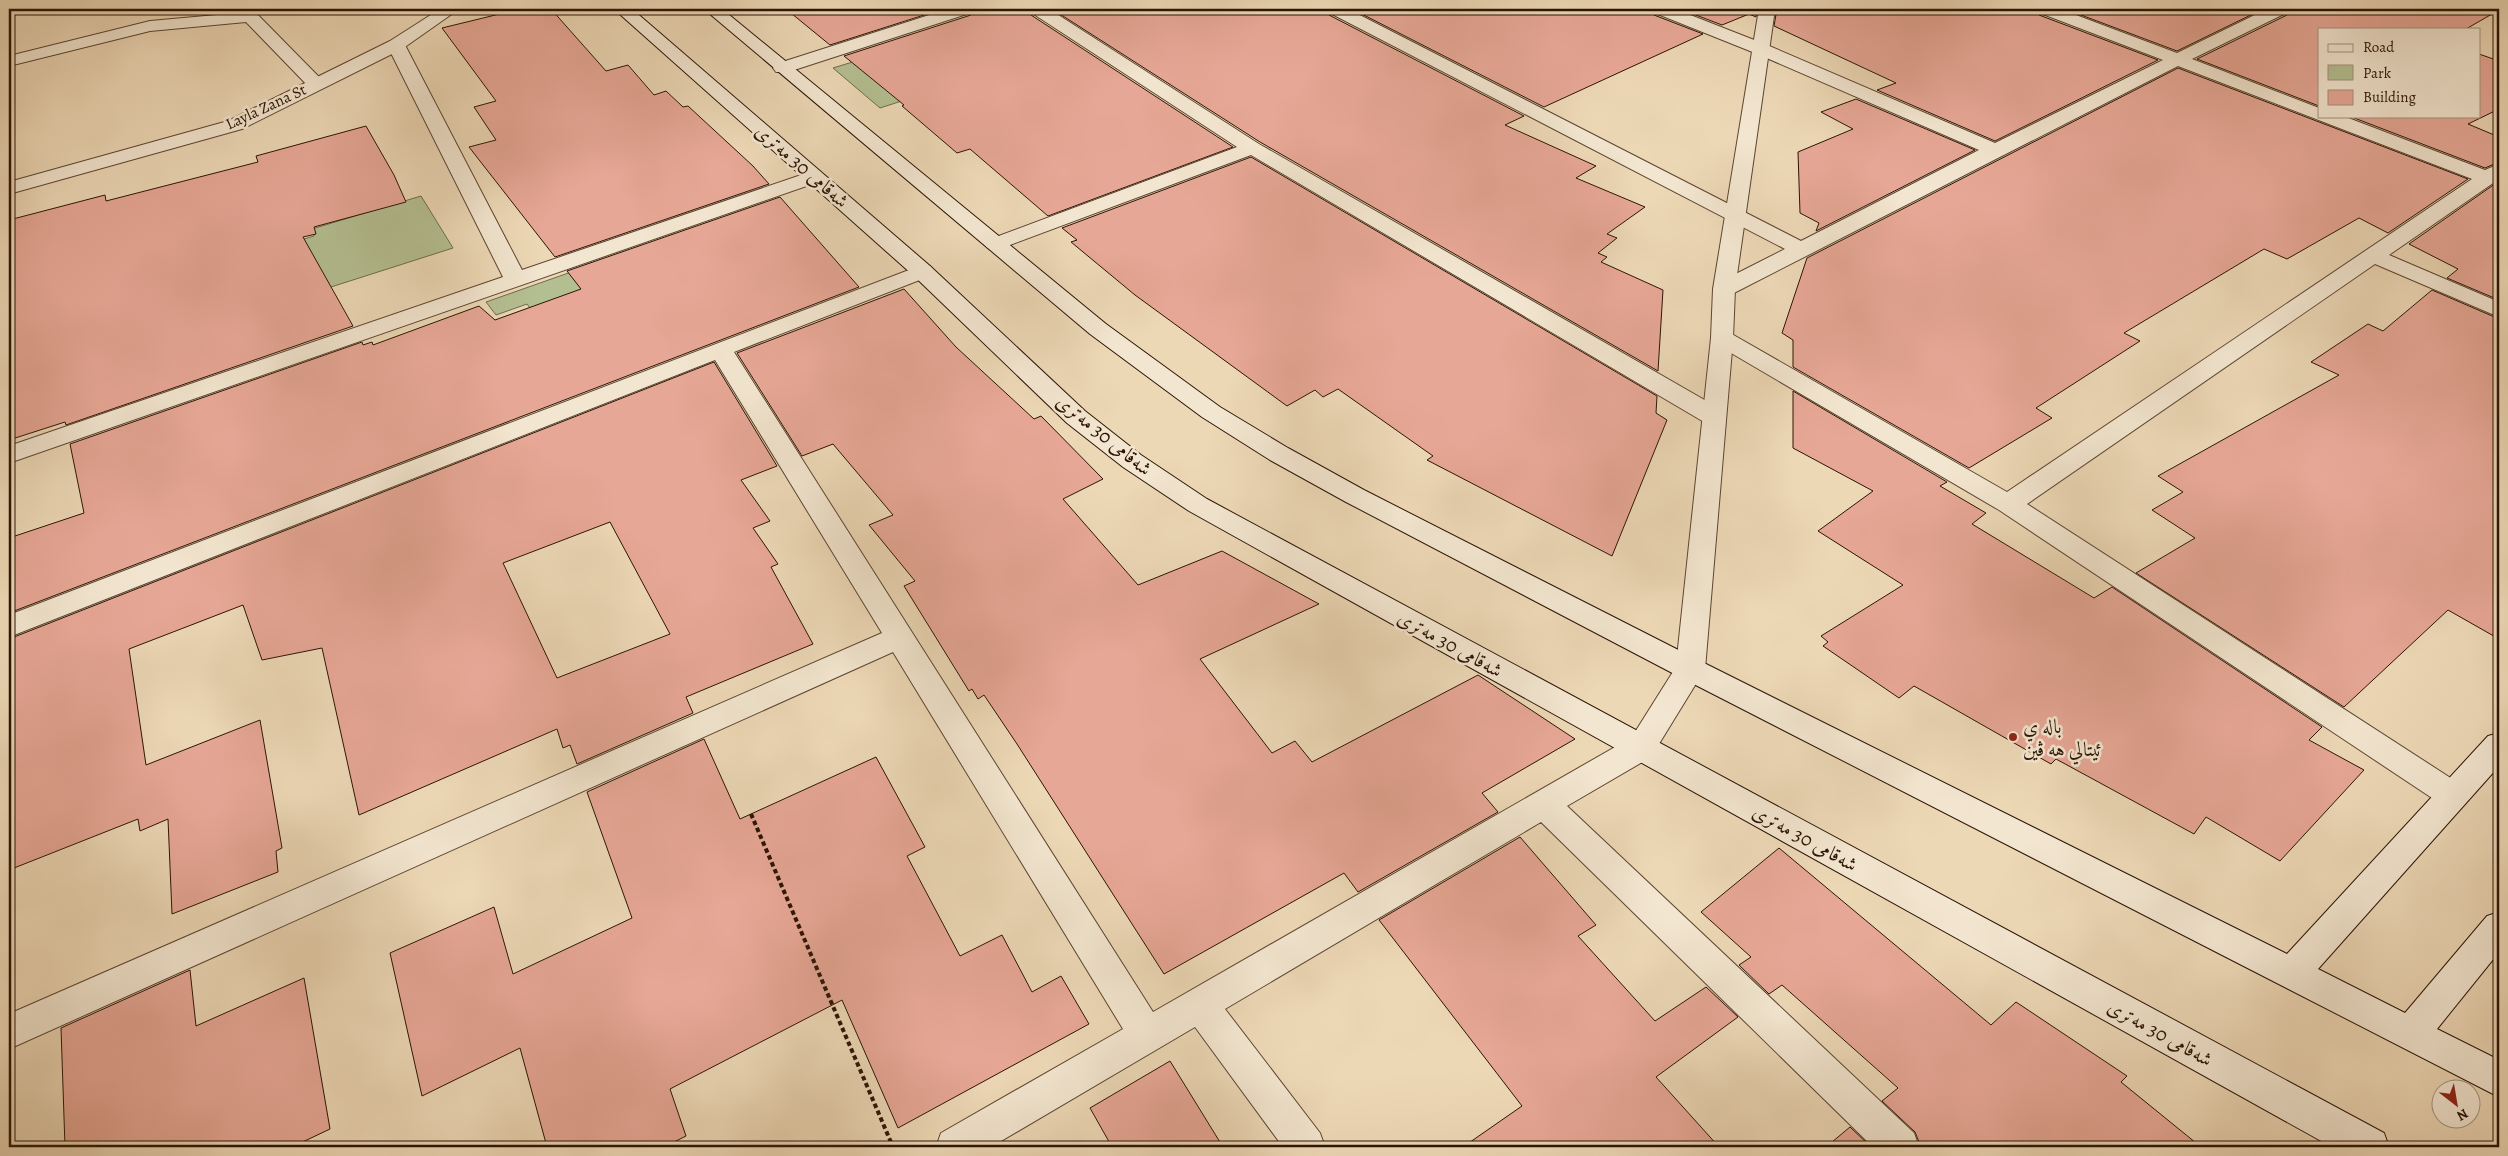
<svg xmlns="http://www.w3.org/2000/svg" width="2508" height="1156" viewBox="0 0 2508 1156" font-family="Alegreya,Amiri,serif">
	<rect width="100%" height="100%" fill="#edd8b6"/>
	<filter id="stains"><feTurbulence type="fractalNoise" baseFrequency=".004" numOctaves="4"/><feColorMatrix values="0 0 0 0 .2 0 0 0 0 .09 0 0 0 0 .02 0 0 0 .5 -.17"/></filter>
	<radialGradient id="worn" r=".72"><stop offset=".6" stop-color="#630" stop-opacity="0"/><stop offset="1" stop-color="#630" stop-opacity=".3"/></radialGradient>
	<path fill="#b4bf91" stroke="#706a4b" d="M924,40l49,38 -93,30 -47,-40z
		M421,196l32,52 -194,62 11,-61 44,-13 -2,-7z
		M628,252l-88,70 -13,-18 -31,11 -10,-13z"/>
	<path fill="#e7a796" stroke="#2b1405" fill-rule="evenodd" d="M520,9h31l55,62 22,-6 26,30 12,-4 17,16 5,-1 65,60 16,18 -214,73 -86,-110 27,-7 -22,-33 22,-6 -54,-73z
		M786,9h157l-113,36z
		M974,9h54l3,6 202,132 -185,69 -78,-67 -13,4 -55,-47 2,-1 -60,-49 127,-41z
		M1052,9h274l3,6 195,101 -19,9 91,41 -20,12 69,29 -38,27 10,4 -19,15 9,4 -6,5 62,28 -5,81 -398,-229z
		M1352,9h299l3,6 49,19 -159,73z
		M1680,9h77l-1,8 -7,-3 -27,11z
		M1777,9h259l3,6 119,45 -163,81 -118,-51 19,-7 -122,-57z
		M2065,9h198l-86,42z
		M2290,9h209v1l-33,19h-147v77l-122,-47 90,-44z
		M2479,54l20,7v48l-31,15 31,13v25l-14,6 -136,-52h130z
		M2178,68l290,111 -80,54 -29,-15 -72,41 -23,-10 -140,84 16,8 -104,67 16,10 -83,50 -176,-101v-27l-11,-7 25,-75z
		M1856,99l119,51 -159,81 3,-8 -19,-10 -2,-61 55,-23 -32,-17z
		M366,126l28,49 12,27 -92,25 2,7 -13,3 50,89 -287,99 -1,-3 -56,18v-220l96,-25 1,6 152,-39 -2,-6z
		M1251,157l406,239 -1,17 11,7 -55,136 -185,-96 6,-4 -95,-67 -15,8 -8,-7 -28,16 -152,-111 -64,-53 6,-2 -15,-12z
		M2499,181v119l-52,-22 11,-9 -49,-25z
		M780,197l79,90 -850,326v-75l75,-25 -14,-69 292,-102 1,3 9,-3 1,3 106,-39 16,14 86,-31 -14,-18z
		M904,289l52,58 78,72 7,-3 62,63 -40,20 75,86 84,-34 97,53 -119,55 72,94 23,-12 17,21 166,-87 97,64 -93,54 16,19 -140,80 -14,-19 -180,101 -147,-230 -33,-49 -6,4 -6,-10 -3,2 -65,-105 11,-5 -46,-56 24,-10 -60,-71 -31,12 -65,-103z
		M2432,290l67,29v320l-51,-29 -104,97 -208,-134 59,-35 -43,-28 31,-18 -25,-16 181,-101 -28,-13 57,-38 15,7z
		M714,362l63,104 -36,14 29,41 -17,7 25,36 -7,3 42,77 -127,53 7,16 -116,51 -7,-19 -7,3 -6,-19 -198,86 -37,-167 -60,12 -19,-55 -114,44 17,116 114,-45 22,128 -6,3 2,21 -106,42 -4,-95 -28,12 -2,-12 -129,51v-231zM610,522l60,112 -113,44 -54,-115z
		M1793,391l154,91 -7,4 46,27 -14,11 122,74 18,-11 210,140 -13,13 55,30 -84,91 -74,-44 -12,17 -138,-75 -5,5 -137,-78 -15,12 -76,-52 5,-4 -7,-6 82,-51 -85,-54 55,-40 -80,-43z
		M704,739l36,80 136,-62 49,90 -18,9 53,100 42,-21 30,57 29,-16 28,48 -191,104 -56,-128 -172,89 16,47 -22,11h-117l-27,-99 -98,48 -32,-143 104,-46 19,67 119,-56 -45,-126z
		M1520,837l76,88 -18,11 77,85 51,-34 32,30 -82,60 63,70h-256l59,-41 -143,-186z
		M1779,848l212,177 25,-23 111,74 -6,6 80,65h-280l-6,-15 -33,-31 16,-13 -116,-103 -13,9 -30,-29 12,-8 -50,-45z
		M190,970l6,56 108,-48 26,151 -38,18h-227l-4,-119z
		M1170,1061l53,86h-111l-22,-39z
		M1850,1127l21,20h-45z"/>
	<g fill="none" stroke-linecap="round" stroke-linejoin="round">
		<defs>
			<path id="minor" d="M948,9h24l-2,4 -182,59h-12l-3,-4 3,-4z
				M1030,9h19l210,135 463,266 3,6 -3,6 -9,2 -9,-2 -453,-267 -249,93 -7,2 -7,-2 -4,-4 4,-4 249,-93 -205,-134z
				M1328,9h20l453,232 178,-91 -224,-97 -100,-40 -2,-4h22l92,36 228,98 168,-83 -123,-47 -2,-4h22l117,44 90,-44h21l-2,4 -94,46 127,49v8h24l142,54 14,-6v15l-110,76 110,47v15l-124,-53 -348,240 436,282 5,9 -5,9 -11,4 -11,-4 -442,-294 -285,-167 -3,-5 3,-5 8,-2 8,2 277,159 465,-313 -294,-113 -446,228 -8,2 -8,-2 -3,-5 3,-5 69,-35 -455,-236z
				M250,12l6,1 66,67 3,4 -3,4h-12l-64,-66 -96,9 -141,35v-10l141,-35z
				M396,40l6,1 3,4 117,225 285,-97h14l3,4 -3,4 -812,282v-17l494,-169 -116,-232 3,-4z
				M922,265l8,1 3,5 -3,5 -196,76 419,660 476,-273 11,-3 11,3 4,9 -4,9 -84,49 347,327 5,14h-46l-332,-325 -316,187 95,124 5,14h-42l-88,-120 -204,120h-55l5,-14 182,-104 -230,-377 -884,397v-35l873,-381 -167,-273 -706,277v-22z"/>
			<path id="tertiary" d="M440,9h19l-57,40 -160,80 -233,65v-12l219,-61 162,-80z
				M1759,9h16l-40,280 -2,49 -28,331 -54,88 -11,3 -11,-3 -4,-9 51,-81 35,-329 2,-49z"/>
			<path id="secondary" d="M614,9h18l298,257 155,145 56,44 66,44 1177,634 5,14h-57l-1143,-636 -66,-44 -56,-44 -153,-147z
				M704,9h18l384,315 114,83 68,41 76,42 336,171 587,293 201,-218 11,-3v33l-181,203 87,44 82,-97 12,-4v40l-62,77 62,31v37l-819,-420 -334,-175 -76,-42 -68,-43 -112,-83z"/>
		</defs>
		<use href="#minor" stroke="#5c4531" stroke-width="2"/>
		<use href="#tertiary" stroke="#5c4531" stroke-width="2"/>
		<use href="#secondary" stroke="#2b1405" stroke-width="2"/>
		<path stroke="#2b1405" stroke-width="4" stroke-dasharray="4.5 3" stroke-linecap="butt" d="M751,814l142,333"/>
		<use href="#minor" fill="#f3e6d0" fill-rule="evenodd"/>
		<use href="#tertiary" fill="#f3e6d0" fill-rule="evenodd"/>
		<use href="#secondary" fill="#f3e6d0" fill-rule="evenodd"/>
	</g>
	<circle fill="#8f2418" stroke="#f3e6d0" stroke-width="2" cx="2013" cy="737" r="5"/>
	<g text-anchor="middle" dominant-baseline="central" stroke-width="5" stroke-linejoin="round" paint-order="stroke">
		<g font-size="16" fill="#2b1405" stroke="#f3e6d0">
			<text transform="translate(266 107) rotate(-25)">Layla Zana St</text>
		</g>
		<g font-size="20" fill="#2b1405" stroke="#f3e6d0">
			<text transform="translate(802 166) rotate(41)">شەقامی 30 مەتری</text>
			<text transform="translate(1104 435) rotate(39)">شەقامی 30 مەتری</text>
			<text transform="translate(1450 644) rotate(29)">شەقامی 30 مەتری</text>
			<text transform="translate(1805 838) rotate(29)">شەقامی 30 مەتری</text>
			<text transform="translate(2160 1033) rotate(29)">شەقامی 30 مەتری</text>
		</g>
		<g font-size="20" fill="#2b1405" stroke="#f3e6d0" text-anchor="start">
			<text x="2023" y="726">باله ي<tspan x="2023" dy="23">ئيتالي هه ڤين</tspan></text>
		</g>
	</g>
	<rect width="2508" height="1156" fill="none" stroke="#edd8b6" stroke-width="30"/>
	<rect x="10" y="10" width="2488" height="1136" fill="none" stroke="#2b1405" stroke-width="2.5"/>
	<rect x="15" y="15" width="2478" height="1126" fill="none" stroke="#2b1405"/>
	<rect x="2318" y="28" width="162" height="90" fill="#f3e6d0" stroke="#a3927f"/>
	<rect x="2328" y="44" width="25" height="8" fill="#f3e6d0" stroke="#a3927f"/>
	<text x="2363" y="52" font-size="15" fill="#2b1405">Road</text>
	<rect x="2328" y="65" width="25" height="15" fill="#b4bf91" stroke="#a3927f"/>
	<text x="2363" y="78" font-size="15" fill="#2b1405">Park</text>
	<rect x="2328" y="90" width="25" height="15" fill="#e7a796" stroke="#a3927f"/>
	<text x="2363" y="102" font-size="15" fill="#2b1405">Building</text>
	<g transform="translate(2456 1104) rotate(149)"><circle r="24" fill="#f3e6d0" stroke="#a3927f"/>
	<path d="M0-4L9 19L0 12L-9 19Z" fill="#8f2418"/>
	<text y="-8" font-size="14" font-weight="bold" text-anchor="middle" fill="#2b1405">N</text>
	</g>
	<rect width="100%" height="100%" filter="url(#stains)"/>
	<rect width="100%" height="100%" fill="url(#worn)"/>
</svg>
